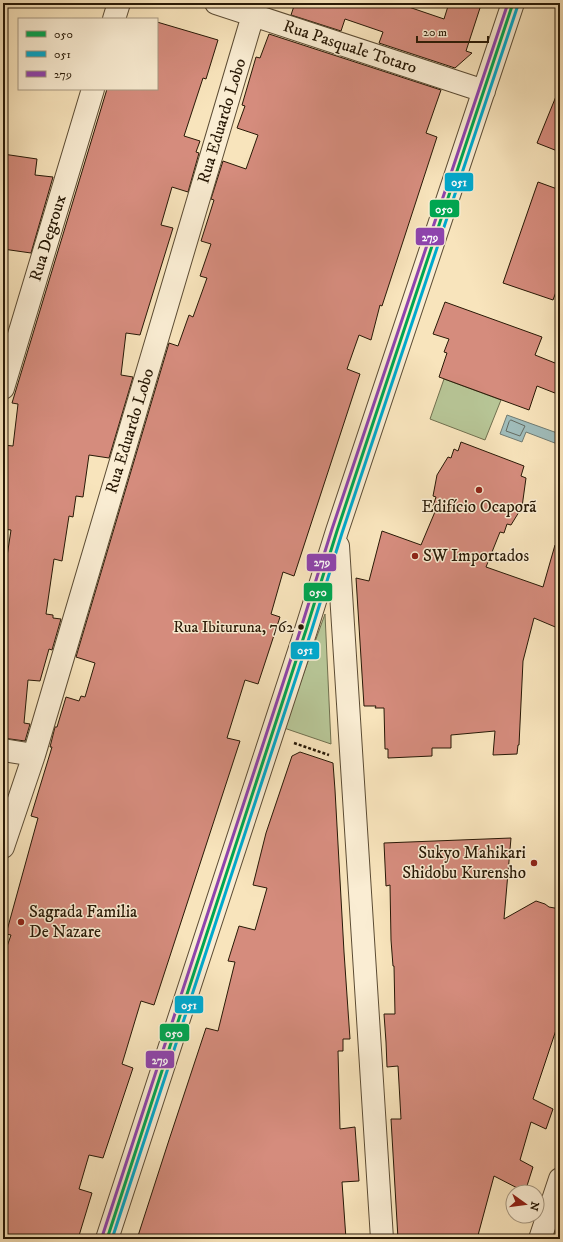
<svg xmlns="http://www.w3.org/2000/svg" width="563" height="1242" viewBox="0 0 563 1242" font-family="'IM FELL DW Pica',serif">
	<rect width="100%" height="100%" fill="#f8e4bc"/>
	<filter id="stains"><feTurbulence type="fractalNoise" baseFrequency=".005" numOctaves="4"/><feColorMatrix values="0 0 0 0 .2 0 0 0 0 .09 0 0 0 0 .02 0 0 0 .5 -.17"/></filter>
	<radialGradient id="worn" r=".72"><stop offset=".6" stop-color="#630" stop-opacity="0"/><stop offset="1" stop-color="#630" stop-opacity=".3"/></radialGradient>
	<path fill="#b7c596" stroke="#706f4e" d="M444,379l57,21 -16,40 -55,-21z
		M325,614l6,130 -47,-16z"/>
	<path fill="#a0bcba" stroke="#707b72" d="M507,415l53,19v11l-34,-13 -4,10 -22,-8z"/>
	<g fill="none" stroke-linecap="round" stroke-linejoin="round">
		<path stroke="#646a60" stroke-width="1" d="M511,420l14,6 -5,10 -14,-5 3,-9z"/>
	</g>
	<path fill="#d58c7d" stroke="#281906" d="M295,3h102l47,16 5,-16h17l14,5 -14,43 6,2 -17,15 -76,-25 4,-11 -38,-13 -4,12 -50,-16z
		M157,22l61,18 -12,39 -3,-1 -19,58 16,5 -4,11 3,1 -11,39 -16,-5 -11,38 12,3 -33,107 -14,-2 -5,42 12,2 -24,81 -20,-3 -6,42 -7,-1 -3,21 -4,-1 -7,45 -8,-2 -8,55 7,1v3l8,1 -9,31 -3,-1 -9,32 -12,-1 -4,43 6,1 -5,17 -22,-3v-155l8,-53 -8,-1v-84l10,1 5,-42 -6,-1 95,-314h50z
		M269,34l172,56 -15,43 11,4 -55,169 -2,-1 -9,35 -12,-5 -12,34 13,5 -66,202 -11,-4 -12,42 9,3 -22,67 -13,-4 -18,58 13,3 -86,264 -13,-4 -19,63 11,4 -30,90 -14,-3 -10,34 13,4 -14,46h-75v-281l8,-23 -5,-1 32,-116 -7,-2 21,-69h-2l5,-20h2l9,-30 13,4 2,-5 4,1 10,-34 -19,-6 93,-314 9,3 11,-31 4,2 14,-39 -7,-2 11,-32 -10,-3 13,-41 -3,-1 12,-38 23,8 12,-34 -21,-7 8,-22 -3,-1 14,-48 4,1z
		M559,89h1v63l-23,-9z
		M3,154l34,5 -2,16 18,2 -22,76 -28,-4z
		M538,182l22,8v91l-7,19 -50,-17z
		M445,302l97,35 -7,18 25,10v30l-23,-9 -8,24 -90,-33 8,-24 -3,-1 5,-13 -16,-5z
		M461,442l63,24 -3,10 5,2 -4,29 -11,18 -4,-1 -3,9 -4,-1 -14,35 57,20 12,-42 5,1v83l-26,-11 -11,43 -4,84h-1l-1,9 -24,1 2,-24 -44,4v13h-19v8l-44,2v-9h-3l-1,-41h-9l1,-2h-12l-8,-128 13,3 13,-50 39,14 16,-38 -4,-1 3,-9 -3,-1 4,-21 11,-18 3,1 3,-9 4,2z
		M300,752l33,11 2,27 9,162 6,87h-7v12h-5l2,78 15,-2 4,54 -17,1 4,57h-209l32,-99 37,-112 12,3 17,-69 -7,-1 11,-35 16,4 12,-42 -14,-3 13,-52 26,-77z
		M511,838l-7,81 32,-18 9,3 4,3 11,2v109l-27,81 20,10 -7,20 -15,-7 -11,38 13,7 -8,25 -31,-16 -17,63h-79l-7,-120h10l-3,-53 -11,1 -1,-25 -2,-28h11l-1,-48h-1l-2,-26 -1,-55 -4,1 -2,-43z"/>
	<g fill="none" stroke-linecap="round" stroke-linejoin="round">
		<defs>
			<path id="minor" d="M216,3l268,88
				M114,19l5,-16
				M3,388l90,-299
				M338,546l44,693
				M3,750l31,5
				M3,847l31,-92 219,-740
				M107,1239l199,-609 31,-99 176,-528
				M540,1239l20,-60"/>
		</defs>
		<use href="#minor" stroke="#5c4c34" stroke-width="24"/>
		<path stroke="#281906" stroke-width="2.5" stroke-dasharray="3 2" stroke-linecap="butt" d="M294,743l35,12"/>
		<use href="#minor" stroke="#faedd3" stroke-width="22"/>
		<defs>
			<path id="bus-1" d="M107,1239l199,-609 31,-99 176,-528"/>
			<path id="bus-2" d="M112,1239l199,-607 31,-99 176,-528"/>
			<path id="bus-3" d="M102,1237l199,-609 31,-99 176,-526"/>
		</defs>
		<use href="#bus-1" stroke="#faedd3" stroke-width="6"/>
		<use href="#bus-2" stroke="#faedd3" stroke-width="6"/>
		<use href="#bus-3" stroke="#faedd3" stroke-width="6"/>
		<use href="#bus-1" stroke="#00a651" stroke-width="3"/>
		<use href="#bus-2" stroke="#00a9ce" stroke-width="3"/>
		<use href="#bus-3" stroke="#8e44ad" stroke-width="3"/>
	</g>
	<g fill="#8f2418" stroke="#faedd3" stroke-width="1.5">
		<circle cx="479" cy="490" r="4"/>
		<circle cx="415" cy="556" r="4"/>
		<circle cx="534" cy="863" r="4"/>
		<circle cx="21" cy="922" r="4"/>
	</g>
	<circle fill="#281906" stroke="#faedd3" stroke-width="1.5" cx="301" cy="627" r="3.5"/>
	<g text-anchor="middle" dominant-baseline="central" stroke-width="3" stroke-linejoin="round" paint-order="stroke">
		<g font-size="16" fill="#281906" stroke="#faedd3" text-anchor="end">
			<text x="294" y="627">Rua Ibituruna, 762</text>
		</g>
		<g font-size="17" fill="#281906" stroke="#faedd3">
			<text transform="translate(350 47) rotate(18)">Rua Pasquale Totaro</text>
			<text transform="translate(222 121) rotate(-73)">Rua Eduardo Lobo</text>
			<text transform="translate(48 238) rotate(-73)">Rua Degroux</text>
			<text transform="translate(130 431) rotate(-73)">Rua Eduardo Lobo</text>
		</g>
		<g font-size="17" fill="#281906" stroke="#faedd3" text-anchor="start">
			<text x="479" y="507" text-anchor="middle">Edifício Ocaporã</text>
			<text x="423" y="556">SW Importados</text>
			<text x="526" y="853" text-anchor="end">Sukyo Mahikari<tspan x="526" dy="20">Shidobu Kurensho</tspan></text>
			<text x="29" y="912">Sagrada Familia<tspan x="29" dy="20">De Nazare</tspan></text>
		</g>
	</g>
	<g stroke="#faedd3" stroke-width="1.5">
		<rect x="444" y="172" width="30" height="20" rx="4" fill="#00a9ce"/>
		<rect x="429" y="199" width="31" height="19" rx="4" fill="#00a651"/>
		<rect x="415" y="227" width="30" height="19" rx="4" fill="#8e44ad"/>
		<rect x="306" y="553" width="31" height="19" rx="4" fill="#8e44ad"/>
		<rect x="303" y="582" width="30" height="20" rx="4" fill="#00a651"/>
		<rect x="290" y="641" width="30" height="19" rx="4" fill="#00a9ce"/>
		<rect x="174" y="995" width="30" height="19" rx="4" fill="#00a9ce"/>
		<rect x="159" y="1023" width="31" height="19" rx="4" fill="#00a651"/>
		<rect x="145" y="1050" width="30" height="19" rx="4" fill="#8e44ad"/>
	</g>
	<g font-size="11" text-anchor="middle" font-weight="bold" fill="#fff">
		<text x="459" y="186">051</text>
		<text x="444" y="213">050</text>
		<text x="430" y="241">279</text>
		<text x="322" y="566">279</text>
		<text x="318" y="596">050</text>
		<text x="305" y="654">051</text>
		<text x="189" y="1009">051</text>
		<text x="174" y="1037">050</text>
		<text x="160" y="1064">279</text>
	</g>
	<rect width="563" height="1242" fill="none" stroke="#f8e4bc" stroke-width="16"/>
	<rect x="4" y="4" width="555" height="1234" fill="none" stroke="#281906" stroke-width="2"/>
	<rect x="8" y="8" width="547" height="1226" fill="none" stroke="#281906"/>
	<rect x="18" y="18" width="140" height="72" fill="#faedd3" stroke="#a69881"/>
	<rect x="26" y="31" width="20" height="6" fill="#00a651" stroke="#a69881"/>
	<text x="54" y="38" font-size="12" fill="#281906">050</text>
	<rect x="26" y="51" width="20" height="6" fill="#00a9ce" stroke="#a69881"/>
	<text x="54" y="58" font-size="12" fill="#281906">051</text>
	<rect x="26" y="71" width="20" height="6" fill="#8e44ad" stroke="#a69881"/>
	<text x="54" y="78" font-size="12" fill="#281906">279</text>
	<g transform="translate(525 1204) rotate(104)"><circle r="19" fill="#faedd3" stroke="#a69881"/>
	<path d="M0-3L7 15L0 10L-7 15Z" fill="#8f2418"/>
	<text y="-6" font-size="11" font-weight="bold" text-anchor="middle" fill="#281906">N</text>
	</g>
	<path d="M417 36v6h71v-6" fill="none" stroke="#281906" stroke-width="2"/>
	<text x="423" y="36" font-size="12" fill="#281906" stroke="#faedd3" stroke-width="3" paint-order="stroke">20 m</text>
	<rect width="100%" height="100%" filter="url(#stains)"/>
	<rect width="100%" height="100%" fill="url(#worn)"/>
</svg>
